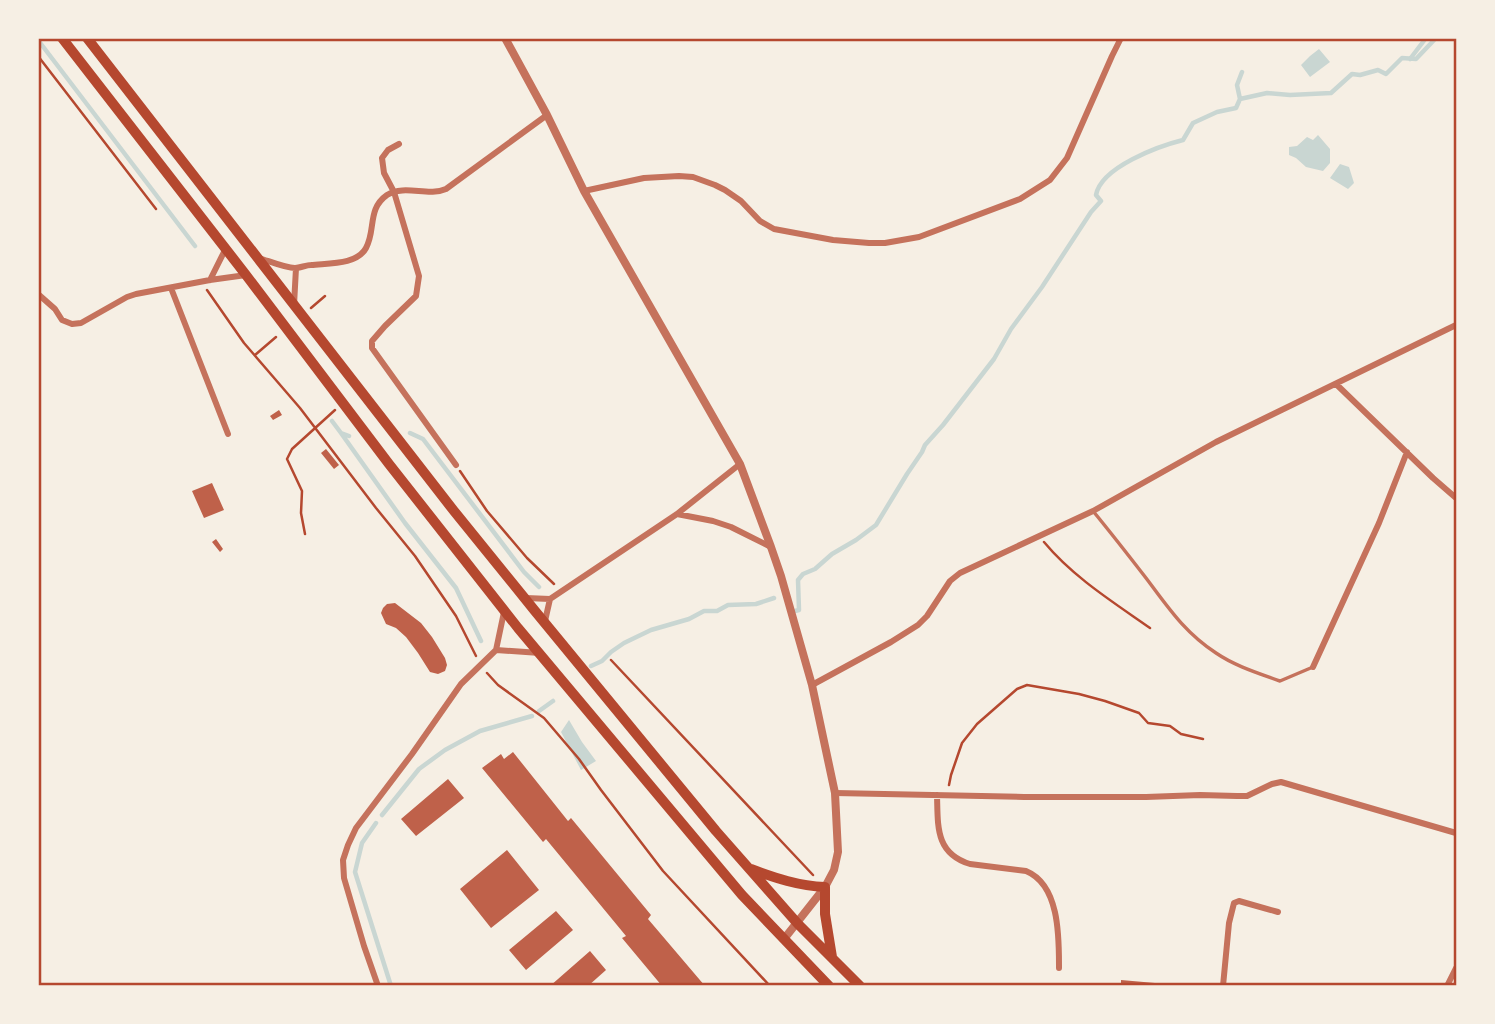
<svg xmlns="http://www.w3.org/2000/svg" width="1495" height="1024" viewBox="0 0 1495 1024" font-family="Inter,sans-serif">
	<rect width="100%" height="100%" fill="#f6efe4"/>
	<path fill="#c9d6d2" d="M1319,49l11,13 -20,15 -9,-12 9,-9z
		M1318,135l12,14v14l-7,8 -17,-4 -10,-9 -7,-3v-8l8,-1 10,-9 6,3z
		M1340,164l9,3 5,16 -6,6 -18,-11z
		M569,720l13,22 14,19 -15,9 -20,-38z"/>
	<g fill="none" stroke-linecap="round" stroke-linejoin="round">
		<path stroke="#c9d6d2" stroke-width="4.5" d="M38,40l157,206
			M1410,59l16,-21
			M1240,99l27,-6 23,2 41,-2 21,-19 8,1 18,-5 8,4 16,-16 14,1 20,-21
			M332,421l9,12 8,3
			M341,433l64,90 51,65 25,53
			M410,433l13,6 101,133 15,15
			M795,611l4,-1 -1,-30 5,-6 12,-5 17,-15 24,-14 20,-15 31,-51 15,-22 3,-7 18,-20 51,-66 17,-30 31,-42 49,-75 10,-11 -5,-6c5,-28 63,-49 87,-55l10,-17 24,-11 19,-4 4,-9 -3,-14 5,-13
			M591,666l11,-5 9,-9 13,-9 27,-13 38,-11 15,-8h13l11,-6 28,-1 18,-6
			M539,711l14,-10
			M382,815l37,-46 26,-19 35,-19 52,-15
			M376,823l-14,20 -7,29 36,114"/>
	</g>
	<path fill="#bf614a" d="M279,410l3,5 -9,5 -3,-4z
		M326,449l13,16 -5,4 -13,-16z
		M212,483l12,27 -20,8 -12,-27z
		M216,539l7,10 -3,3 -8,-10z
		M395,603l26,20 11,14 13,21 2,7 -2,6 -7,3 -8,-2 -12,-19 -12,-16 -10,-9 -10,-4 -5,-11 2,-5 4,-4z
		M513,752l55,69 3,-3 80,97 -3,4 57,67h-43l-40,-48 4,-2 -80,-97 -3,3 -61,-74 19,-14 3,5z
		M448,779l16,19 -48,38 -15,-17z
		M507,850l32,40 -48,38 -31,-39z
		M556,911l17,19 -47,40 -17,-20z
		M590,951l16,19 -18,16h-38z
		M1121,980l34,3 -1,3h-33z"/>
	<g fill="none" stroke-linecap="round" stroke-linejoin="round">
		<path stroke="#b5482f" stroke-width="2.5" d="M38,56l118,153
			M207,290l37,53 56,65 76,100 39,48 41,60 20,40
			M311,308l14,-12
			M255,355l21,-18
			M460,471l27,40 40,47 27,26
			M305,534l-4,-21 1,-22 -15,-32 5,-10 43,-39
			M1044,542c29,35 69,60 106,86
			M611,660l202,215
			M487,673l11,12 46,33 35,41 22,31 62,81 107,115
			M949,785l2,-10 11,-32 15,-19 40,-35 10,-4 52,9 26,7 34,12 9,10 22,3 11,8 22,5"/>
		<path stroke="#c5725c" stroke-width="3.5" d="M1093,511c18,22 36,45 53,67 22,29 38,54 70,75 19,13 42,20 64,28l33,-14"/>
		<path stroke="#c5725c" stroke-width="6" d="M399,144l-11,6 -6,8 2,15 10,19 25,84 -3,20 -31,30 -13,15v7l84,117
			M584,191l60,-13 35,-2 14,1 22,8 10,5 16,11 19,20 14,8 59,11 36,3h16l34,-6 101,-38 30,-19 17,-22 45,-102 9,-18
			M259,258c10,3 26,10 36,10 5,0 11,-3 16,-3 17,-2 46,0 55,-17 10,-18 1,-39 21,-53 18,-11 41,2 59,-6l101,-74
			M210,280l15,-30
			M171,288l57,146
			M38,294l17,15 7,11 10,4 9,-1 46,-26 9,-3 74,-14 36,-5
			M294,305l2,-37
			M1336,384l97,94 23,20
			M677,514l36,7 18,6 40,20
			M526,598l24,1 127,-85 63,-50
			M545,621l5,-22
			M496,650l44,3
			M1313,667l66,-144 28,-71
			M812,685l79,-43 27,-17 9,-9 23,-35 10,-8 133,-62 123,-69 240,-117
			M835,793l189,4h122l54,-2 37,1h10l25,-12 9,-2 175,51
			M937,795c1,31 -2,58 33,69l56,7c34,14 33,67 33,97
			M378,986l-14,-40 -20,-68 -1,-18 5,-15 8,-17 56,-74 49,-70 35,-34 8,-38
			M1223,986l6,-63 5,-20 5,-2 39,11
			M1447,986l9,-18"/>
		<path stroke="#c5725c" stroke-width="8" d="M505,38l42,77 37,76 156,273 31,83 10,29 31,109 23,108 3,59 -4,18 -9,17 -41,52"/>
		<path stroke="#b5482f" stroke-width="10" d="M62,38l184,237 143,189 129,164 224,267 87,91
			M87,38l367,473 81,100 181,220 82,93 62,62
			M751,869c24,9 48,17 74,18v27l7,43"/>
	</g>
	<rect width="1495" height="1024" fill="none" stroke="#f6efe4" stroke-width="80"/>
	<rect x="40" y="40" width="1415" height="944" fill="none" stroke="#b5482f" stroke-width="2.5"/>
</svg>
